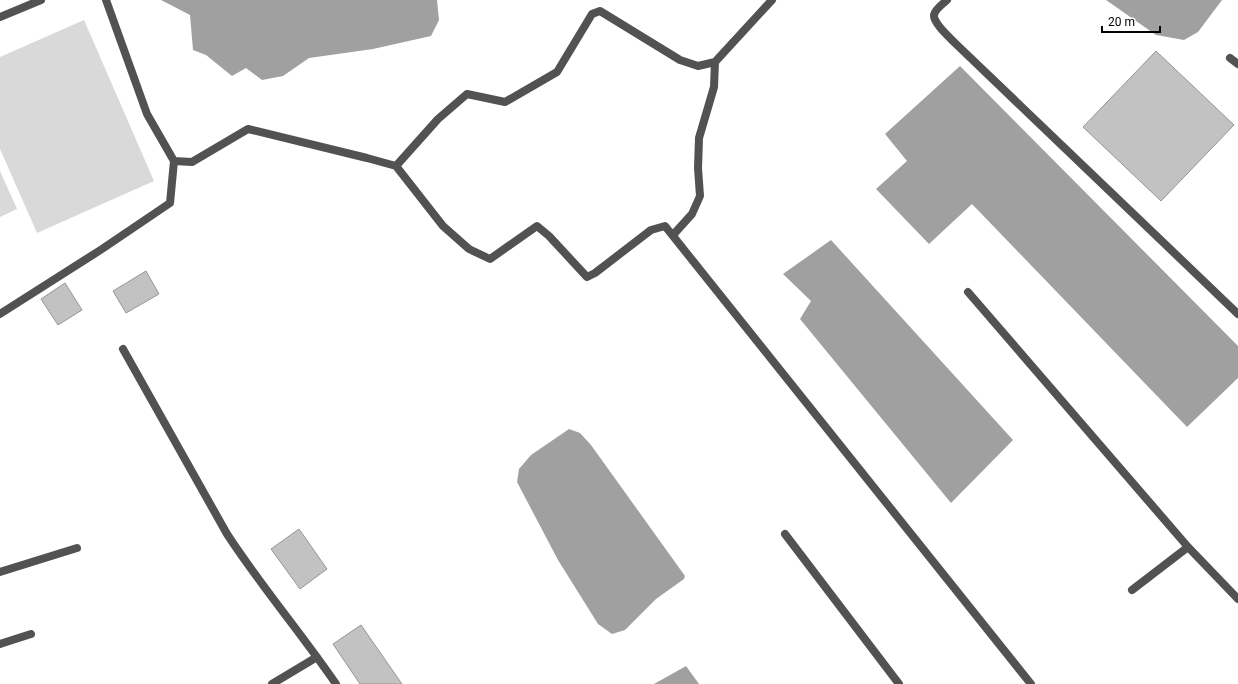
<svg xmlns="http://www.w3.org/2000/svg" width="1238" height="684" viewBox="0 0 1238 684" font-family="Roboto,sans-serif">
	<rect width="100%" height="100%" fill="#fff"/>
	<path fill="#d9d9d9" d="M84,20l70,161 -117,52 -37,-84v-92z
		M0,171l17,38 -17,8z"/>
	<path fill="#a0a0a0" d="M161,0h276l2,20 -8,16 -58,13 -64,9 -26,18 -21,4 -16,-12 -14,8 -26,-21 -13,-5 -3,-35z
		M1106,0h116l-24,32 -14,8 -28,-5z
		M960,66l278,280v32l-51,49 -215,-223 -43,40 -53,-55 31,-28 -22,-27z
		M831,240l182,200 -62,63 -151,-184 11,-18 -28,-27z
		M569,429l11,4 11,12 94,131 -1,3 -28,20 -31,31 -13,4 -14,-10 -40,-64 -41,-78 2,-13 12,-14z
		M686,666l13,18h-46h1z"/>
	<path fill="#c2c2c2" stroke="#969696" d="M1156,51l78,74 -73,76 -78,-74z
		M146,271l13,23 -33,19 -13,-22z
		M65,283l17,27 -24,15 -17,-26z
		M299,529l28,40 -27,20 -29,-40z
		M361,625l41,59h-42l-27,-40z"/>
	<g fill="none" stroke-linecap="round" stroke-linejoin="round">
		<path stroke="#525252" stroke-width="8" d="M947,0c-4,4 -12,9 -13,15 -1,8 16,23 22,29l282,270"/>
		<path stroke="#525252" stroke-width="8" d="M0,17l41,-17
			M1230,58l8,6
			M174,161l18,1 56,-33 119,29 29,8 47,60 26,23 21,10 47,-33 12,10 38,41 8,-4 56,-43 14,-4 366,458
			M396,166l42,-47 29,-25 38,8 52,-30 35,-58 8,-3 80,49 18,6 17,-4 57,-62
			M673,235l19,-21 8,-18 -2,-28 1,-30 15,-51 1,-25
			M968,292l220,255 50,52
			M0,314l102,-65 68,-46 4,-42 -27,-47 -41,-114
			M123,349l104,185c34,52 74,99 109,150
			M785,534l114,150
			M0,572l77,-24
			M1132,590l56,-43
			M0,644l31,-10
			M272,684l45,-27"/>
	</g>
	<path d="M1102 26v6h58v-6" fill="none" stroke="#000000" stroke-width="2"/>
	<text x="1108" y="26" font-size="12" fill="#000000" stroke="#ffffff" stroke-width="3" paint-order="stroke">20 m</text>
</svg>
